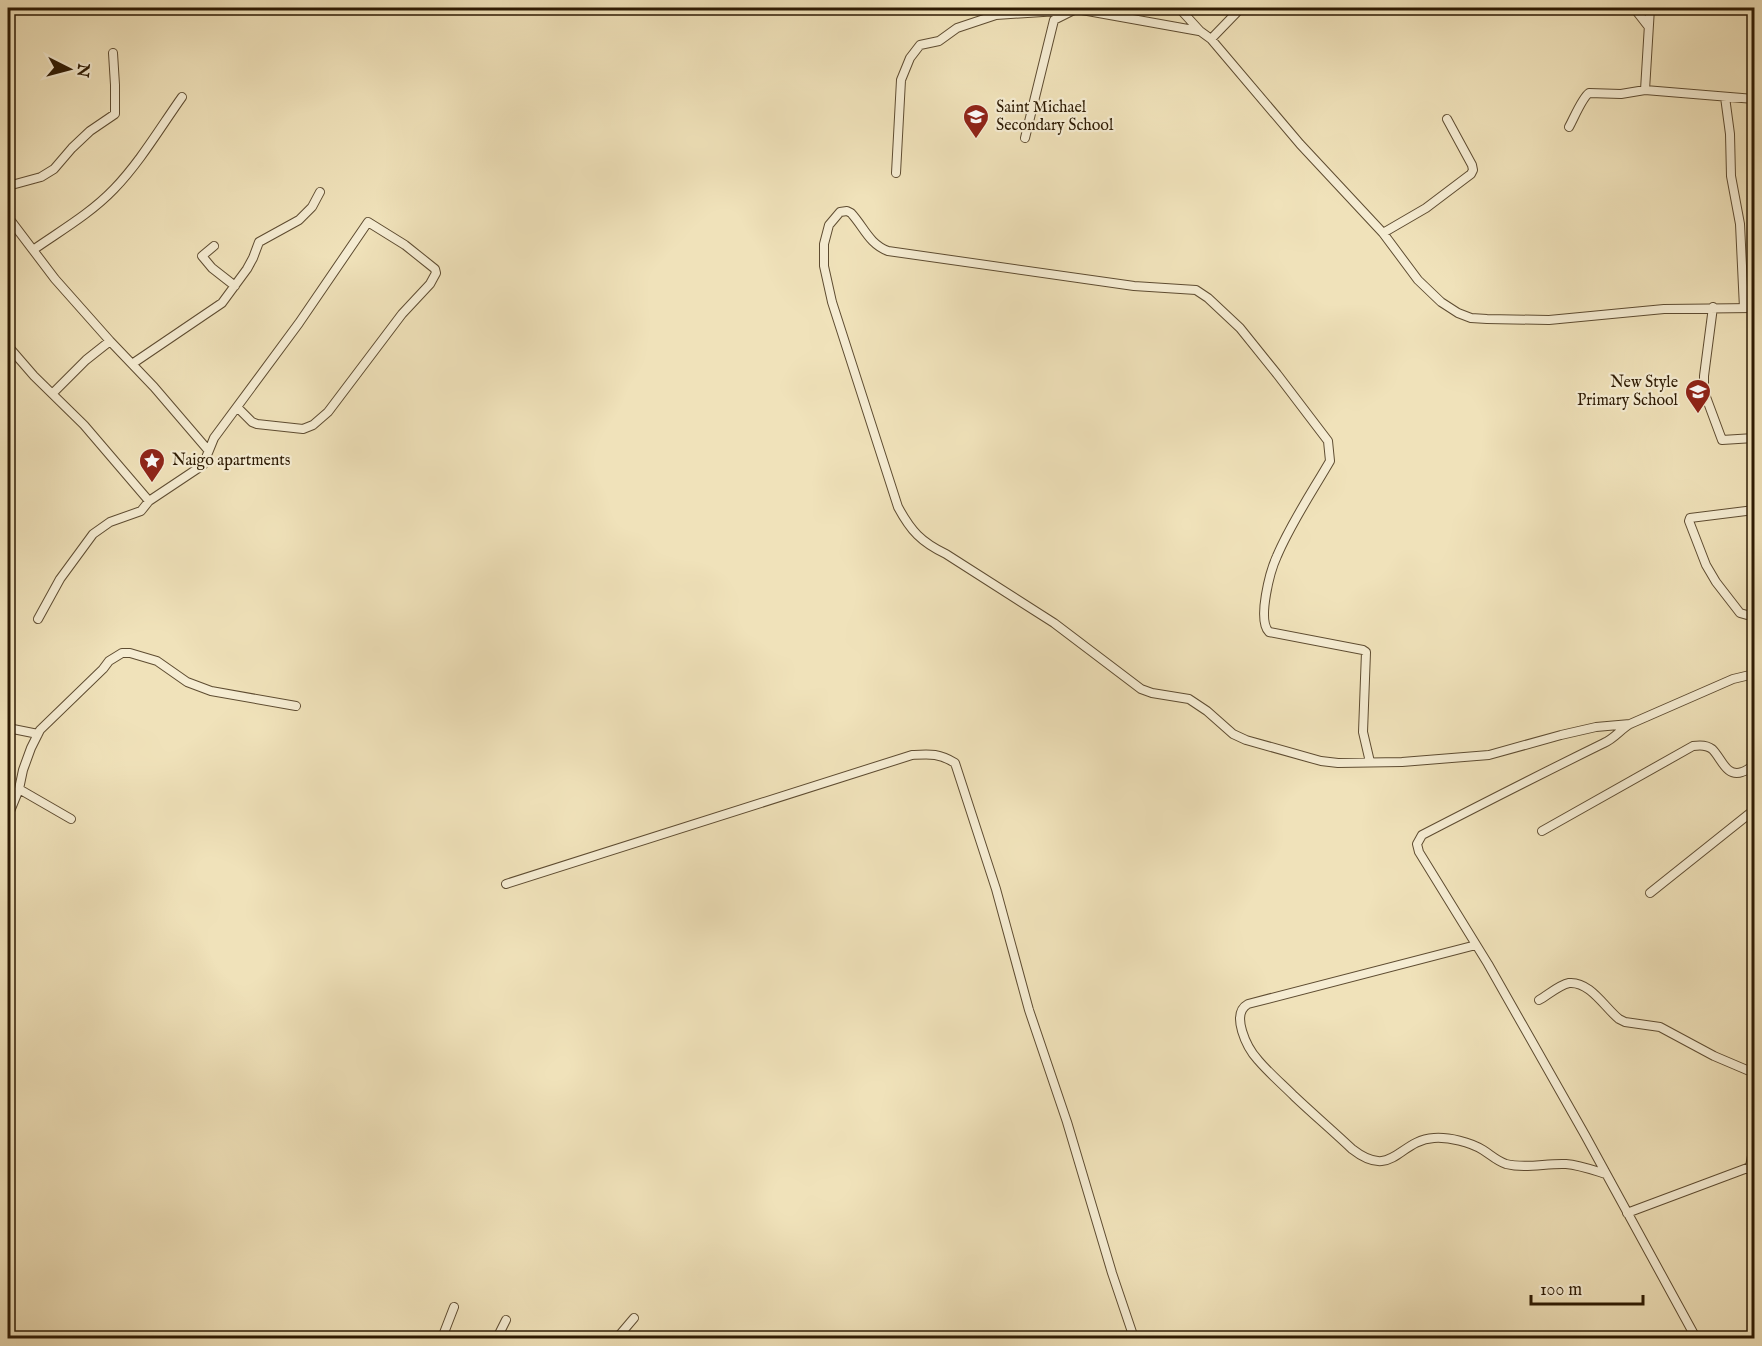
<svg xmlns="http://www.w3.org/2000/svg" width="1762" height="1346" viewBox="0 0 1762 1346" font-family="'IM FELL English',serif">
	<rect width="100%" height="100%" fill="#f0e2ba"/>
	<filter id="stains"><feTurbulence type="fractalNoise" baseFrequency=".00333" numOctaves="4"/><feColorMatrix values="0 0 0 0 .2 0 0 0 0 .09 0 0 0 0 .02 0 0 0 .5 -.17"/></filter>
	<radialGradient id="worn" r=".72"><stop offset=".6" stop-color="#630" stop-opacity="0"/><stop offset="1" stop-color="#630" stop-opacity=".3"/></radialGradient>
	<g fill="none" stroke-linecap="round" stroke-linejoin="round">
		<defs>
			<path id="street" d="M1179,8l21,23 11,8 89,105 83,89 35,47 23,22 17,11 13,5 16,1 62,1 115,-11 90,-1
				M1634,8l14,18
				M1211,39l30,-31
				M1645,90l5,-82
				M1725,97l5,37 1,42 9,48 4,84
				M1569,127c5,-9 13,-29 20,-34l32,1 24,-4 109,9
				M1025,138l29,-118 20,-10h8l117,21
				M896,173l5,-93 9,-22 10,-13 19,-4 18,-13 39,-13 78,-5
				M8,186l33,-9 13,-8 18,-21 18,-17 25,-17v-29l-2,-32
				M8,217l47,62 55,62 44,46 54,63
				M1383,233l43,-25 45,-34 2,-4 -1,-5 -25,-46
				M214,246l-12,10 10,12 23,18
				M33,250c27,-19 57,-36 81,-61 26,-27 46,-61 68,-92
				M1713,307l-9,69v12l2,9 16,43 32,-2
				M8,346l26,30 50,49 65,76
				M132,364l90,-61 25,-34 6,-11 6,-16 40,-22 13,-13 8,-15
				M53,393l33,-33 24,-19
				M1754,510l-64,8 -1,3 17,44 10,17 24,31 7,2 7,-2
				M38,619l22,-40 33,-45 17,-12 31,-11 8,-10 54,-36 11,-27 85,-115 69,-101 37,23 30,24 1,4 -6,11 -28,30 -74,98 -15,13 -10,4 -46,-5 -5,-2 -15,-15
				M8,728l30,6
				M1370,762l-7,-30 3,-80 -3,-2 -94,-18c-12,-12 1,-61 8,-76 14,-33 35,-64 53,-95l-2,-20 -51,-67 -37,-46 -32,-30 -12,-8 -62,-4 -246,-35c-19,-7 -24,-24 -37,-38l-4,-2 -7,1 -11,13 -5,19v22l8,36 66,205c13,24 23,35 48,47l108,69 87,66 11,4 37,6 18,12 26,23 13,6 75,21 17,2 64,-1 87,-7 72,-20 35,-8 34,-3
				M19,789l52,30
				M8,816l11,-27 4,-19 8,-22 9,-18 63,-61 6,-8 13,-8h8l27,8 30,21 24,9 85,15
				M1542,831l151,-85c6,-1 14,-1 19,3 9,8 14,29 30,23 4,-1 9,-5 12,-8
				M506,884l406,-129c18,-1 27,-2 43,8l41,126 33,121 38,112 45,151 22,65
				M1650,893l104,-83
				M1476,945l-228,59c-18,10 -1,44 10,56 11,13 24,24 36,36 19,18 39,35 58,53 41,32 46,-9 82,-11 15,-1 36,4 49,12 8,5 14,11 23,14 20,5 40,-1 60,0 13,1 27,6 40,10
				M1539,1000c9,-5 20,-15 30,-17 21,-2 36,25 50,36l6,3 35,5 54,29 40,17
				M1754,1144l-4,23 4,9
				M1627,1213l123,-46
				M442,1338l12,-31
				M497,1338l9,-18
				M617,1338l17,-20
				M1696,1338l-111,-203 -97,-171 -69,-112 -2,-8 5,-9c60,-31 121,-62 182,-92 10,-4 17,-14 26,-19l103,-45 21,-5"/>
		</defs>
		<use href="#street" stroke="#5e4c31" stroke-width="10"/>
		<use href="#street" stroke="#f5ecd2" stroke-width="8"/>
	</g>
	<defs>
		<symbol id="school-pin" viewBox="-11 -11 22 30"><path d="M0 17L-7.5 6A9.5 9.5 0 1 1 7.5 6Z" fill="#8f2418" stroke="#f5ecd2"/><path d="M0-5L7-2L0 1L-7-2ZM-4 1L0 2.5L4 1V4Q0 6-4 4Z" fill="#fff"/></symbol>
		<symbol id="sight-pin" viewBox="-11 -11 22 30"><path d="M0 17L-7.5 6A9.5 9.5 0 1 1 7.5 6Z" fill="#8f2418" stroke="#f5ecd2"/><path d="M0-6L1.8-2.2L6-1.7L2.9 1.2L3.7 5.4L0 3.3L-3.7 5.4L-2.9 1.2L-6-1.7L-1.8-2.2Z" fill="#fff"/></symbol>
	</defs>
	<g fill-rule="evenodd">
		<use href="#school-pin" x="961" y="102" width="30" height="40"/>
		<use href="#school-pin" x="1683" y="377" width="30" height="40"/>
		<use href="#sight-pin" x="137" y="446" width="30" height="40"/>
	</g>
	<g text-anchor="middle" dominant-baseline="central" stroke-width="4.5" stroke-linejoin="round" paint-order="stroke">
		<g font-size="16" fill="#2d1a03" stroke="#f5ecd2" text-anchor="start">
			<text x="996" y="108">Saint Michael<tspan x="996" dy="18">Secondary School</tspan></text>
			<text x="1678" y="383" text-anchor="end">New Style<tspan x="1678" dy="18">Primary School</tspan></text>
			<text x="172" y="461">Naigo apartments</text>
		</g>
	</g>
	<rect width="1762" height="1346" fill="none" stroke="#f0e2ba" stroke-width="30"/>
	<rect x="9" y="9" width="1744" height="1328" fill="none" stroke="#2d1a03" stroke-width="3"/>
	<rect x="15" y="15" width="1732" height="1316" fill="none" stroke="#2d1a03" stroke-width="1.5"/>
	<g transform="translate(69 69) rotate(96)" stroke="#f5ecd2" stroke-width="4.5" paint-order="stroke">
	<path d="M0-4.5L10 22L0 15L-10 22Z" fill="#2d1a03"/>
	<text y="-9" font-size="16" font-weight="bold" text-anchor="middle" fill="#2d1a03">N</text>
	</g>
	<path d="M1531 1295v9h112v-9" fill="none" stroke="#2d1a03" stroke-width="3"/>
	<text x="1540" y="1295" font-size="18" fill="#2d1a03" stroke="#f5ecd2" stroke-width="4.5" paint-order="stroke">100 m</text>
	<rect width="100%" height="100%" filter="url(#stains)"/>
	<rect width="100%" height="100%" fill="url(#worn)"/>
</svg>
